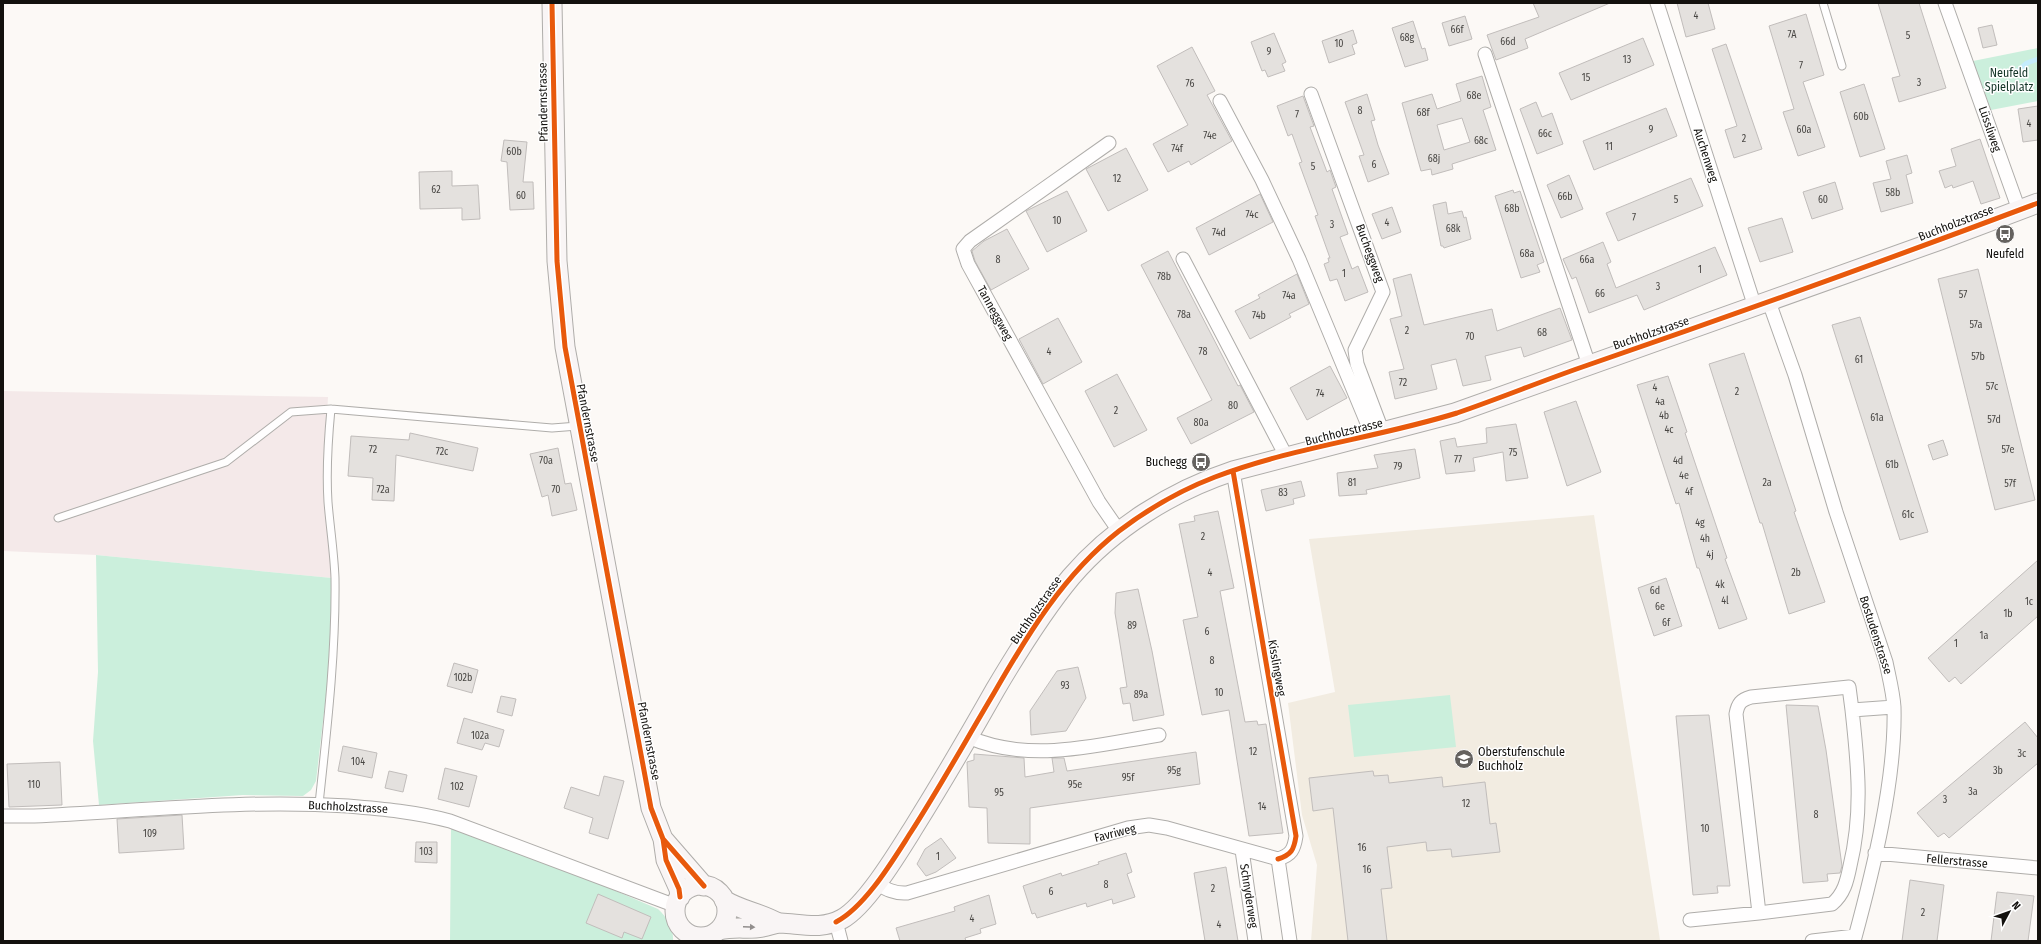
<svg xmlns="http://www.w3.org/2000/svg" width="2041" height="944" viewBox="0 0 2041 944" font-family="'Fira Sans Condensed',sans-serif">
	<rect width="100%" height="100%" fill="#fcf9f6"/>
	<path fill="#f2ece1" d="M1594,515l66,425 -349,1 6,-76 -15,-50 -14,-112 47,-11 -26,-153z"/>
	<path fill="#f4e9e9" d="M3,391l325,6 -5,89 8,64 1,28 -236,-23 -93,-4z"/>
	<path fill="#cbefdc" d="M2038,48v53l-47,9 -18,-49z
		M96,555l236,23 -2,83 -14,120 -5,9 -8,6 -60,-1 -144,10 -6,-64 5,-69z
		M1450,695l6,52 -102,10 -6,-52z
		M451,826l123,47 84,36c9,8 16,20 15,32h-223z"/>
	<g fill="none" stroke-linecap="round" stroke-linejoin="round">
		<path stroke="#c5ecfc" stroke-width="5" d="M2014,74l13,-11 11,-4"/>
	</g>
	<path fill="#e4e1de" stroke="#c1bdbb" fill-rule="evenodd" d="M1533,3h77l-85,36 3,9 -32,12 -9,-25 52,-18z
		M1677,3h31l7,26 -29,8z
		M1878,3h41l27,85 -47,14 -7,-24 8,-2z
		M1806,14l18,61 -21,7 22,65 -27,9 -15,-44 11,-3 -25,-83z
		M1465,16l7,23 -23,7 -7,-23z
		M1413,21l9,28 3,-1 3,12 -23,7 -13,-39z
		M1992,25l5,20 -14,3 -5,-20z
		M1353,30l4,13 -5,2 3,9 -26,9 -7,-22z
		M1274,33l12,29 -4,2 3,7 -17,6 -3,-7 -3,1 -11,-29z
		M1643,38l11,27 -83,35 -12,-27z
		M1726,44l36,105 -28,9 -9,-28 12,-4 -25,-77z
		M1192,47l23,44 -8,4 25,46 -41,24 -2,-4 -21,11 -15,-28 35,-19 -31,-59z
		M1482,76l9,31 -8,3 13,40 -44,14 1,5 -21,6 -1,-6 -10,2 -19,-68 30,-9 5,15 24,-8 -5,-17zM1462,118l8,24 -26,8 -7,-25z
		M1864,84l21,65 -25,8 -20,-65z
		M1367,94l8,26 -4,1 7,24 11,29 -21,8 -9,-26 5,-1 -19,-53z
		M1303,96l11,30 -4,1 17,45 3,-2 6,17 -4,2 16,45 -8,3 12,32 6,-3 10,26 -23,9 -8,-22 -7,2 -6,-17 5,-2 -1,-4h2l-15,-42 3,-1 -19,-52 3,-1 -10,-28 -4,2 -11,-30z
		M1536,102l6,15 10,-4 11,31 -26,10 -17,-45z
		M2038,106v34l-15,2 -5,-33z
		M1666,108l11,28 -83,34 -11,-29z
		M1980,139l20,59 -19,6 -8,-23 -20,7 -1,-3 -7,3 -6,-17 17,-5 -5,-17z
		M504,140l23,2 -4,40h10l1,27 -24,1 -3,-48 -6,-1z
		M1126,148l22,42 -40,21 -22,-42z
		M1907,155l5,18 -6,2 7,28 -32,9 -8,-29 18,-4 -5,-18z
		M452,171v15l26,-1 2,34 -18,1v-12l-42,1 -1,-37z
		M1569,175l14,34 -22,9 -14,-33z
		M1691,178l12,28 -85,35 -12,-28z
		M1835,182l8,27 -31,10 -9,-27z
		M1513,190l1,3 6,-2 24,71 -7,3 3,7 -19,6 -26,-82z
		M1067,191l20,40 -40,21 -21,-41z
		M1260,194l13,28 -64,33 -13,-27z
		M1446,202l2,12 14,-3 2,7 2,-1 5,22 -27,9 -1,-2h-2l-8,-41z
		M1392,207l9,25 -19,7 -10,-25z
		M1782,218l11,34 -33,10 -12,-34z
		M1007,229l22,40 -38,21 -16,-29 -3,-10 12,-10z
		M1603,242l8,20 -4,2 9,24 99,-41 12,28 -83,35 -7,-15 -48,18 -13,-36 -4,2 -9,-20z
		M1168,251l70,135 2,-1 14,27 -63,32 -14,-26 35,-18 -71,-135z
		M1978,269l57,231 -40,10 -57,-231z
		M1297,274l12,30 -20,10 2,3 -41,22 -15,-28 25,-13 -2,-3z
		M1411,274l13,51 68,-16 5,22 63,-23 12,32 -48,17 -3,-10 -36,9 6,24 -28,6 -7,-27 -25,6 6,24 -42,10 -6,-27 15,-3 -14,-50 12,-3 -9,-37z
		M1860,317l68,215 -28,8 -68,-215z
		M1058,318l24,44 -39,22 -24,-45z
		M1744,353l52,158 -2,1 31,90 -36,12 -27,-91h-2l-51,-159z
		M1330,366l17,32 -40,22 -17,-32z
		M1117,374l30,56 -33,17 -29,-56z
		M1668,376l19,56 -2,1 42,125 -2,1 22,60 -28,10 -20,-61h-2l-18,-65 -3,1 -39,-119z
		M1576,401l25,71 -34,14 -23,-74z
		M1516,424l12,54 -22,3 -3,-29 -30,6 2,13 -29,3 -6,-33 15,-3 2,9 30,-4 -1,-15z
		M410,433l68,15 -5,23 -77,-16 -2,46 -22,-1 1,-22 -25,-2 3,-40 58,4z
		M1943,440l5,15 -15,5 -5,-15z
		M558,448l7,36 6,-1 6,27 -25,6 -4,-21 -6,2 -12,-43z
		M1415,449l5,29 -54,12 1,4 -28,2 -2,-23 41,-5 -4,-13z
		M1301,481l4,15 -12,3 1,5 -28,7 -5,-21z
		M1218,511l16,77 -14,3 25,131 12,-1 1,4 8,-1 17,109 -34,3 -20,-126 -27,5 -19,-95 15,-3 -19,-93 16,-3 -1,-5z
		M2038,560v56l-77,68 -6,-7 -6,5 -21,-24z
		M1666,578l16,48 -28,10 -16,-48z
		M1138,589l14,62 12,64 -31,6 -3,-18 -7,1 -3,-16 7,-1 -12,-74 1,-20z
		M454,663l24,7 -6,23 -25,-7z
		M1078,667l8,31 -20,33 -35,4 -1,-24 27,-40z
		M501,696l15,3 -4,17 -15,-4z
		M1786,705l32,1 8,44 16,116 -2,7 -13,1 1,7 -25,2z
		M1709,715l21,171h-13l1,7 -25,2 -17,-179z
		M464,718l40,12 -5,17 -14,-4 -3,7 -25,-7z
		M2025,722l13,16v25l-89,75 -5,-5 -6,4 -21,-24z
		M343,746l34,7 -5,25 -34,-7z
		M1196,752l4,32 -170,24v36l-42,-1 -1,-35 -18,-1 -2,-45 7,-2v-6l50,4 1,19 29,-5 -2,-14h12l3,13z
		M60,762l2,43 -53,2 -2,-43z
		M445,768l32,8 -8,31 -31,-8z
		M389,771l18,4 -4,17 -18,-4z
		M1373,771l1,5 14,-1 1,8 53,-6 1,10 42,-5 5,42 6,-1 4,29 -48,5 -1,-8 -24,2 -1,-9 -39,5 5,41 -11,1 6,52h-39l-15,-133 -20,3 -4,-33z
		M604,776l20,5 -16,58 -19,-6 4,-15 -29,-10 7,-21 28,9z
		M182,815l2,34 -65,4 -2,-34z
		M941,838l15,20 -20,14 -10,4 -9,-12 8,-15z
		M416,842h21v21l-22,-1z
		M1126,853l6,19 -5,2 8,23 -22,7 -1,-5 -25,8 -1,-4 -49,15 -2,-5 -3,1 -9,-28 38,-13 1,3 37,-12 -1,-2z
		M1226,867l12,74h-33l-11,-68z
		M1910,880l34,5 -7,56h-35z
		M1997,892l37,4 -6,45h-37z
		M598,894l53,23 -9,22 -18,-7 -2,6 -36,-15z
		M989,895l7,29 -16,5 1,4 -16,5 1,3h-66l-4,-13 59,-17 -1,-4z"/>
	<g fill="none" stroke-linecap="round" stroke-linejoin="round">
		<defs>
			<path id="lane" d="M1823,3l19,63
				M58,518l168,-56 65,-50 40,-3 221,19 26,-2
				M319,804c8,-75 17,-151 16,-226 -1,-26 -5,-51 -7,-76 -2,-31 0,-62 3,-93"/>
			<path id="street" d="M1657,3l98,304
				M1945,3l74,207
				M1485,54l104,311
				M1311,94l72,198 -28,58 2,14 26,69
				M1220,101l42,79 37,79 73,176
				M1109,143l-139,98 -7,8 5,15 131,238 20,29
				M1183,259l103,197
				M1769,302l26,73 41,137 50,150c3,15 7,30 8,45 2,72 -21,164 -40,234
				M1233,471l63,365c-2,14 -5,19 -18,23
				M1852,710c6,54 11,103 -2,156 -3,15 -6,28 -18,38l-73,9 -23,-199c2,-11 5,-14 15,-17l98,-10 3,23 42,-3
				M968,737c63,27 127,8 191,-2
				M3,816h31c105,-5 210,-17 314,-10 35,3 68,6 102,15l226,85
				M1242,850l13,91
				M1875,853l163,15
				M1278,859l12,82
				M875,883c11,6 20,11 32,10l221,-65 21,-3 18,3 111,31
				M1690,920l69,-7
				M836,922l5,19
				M1812,941l43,-5"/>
			<path id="secondary" d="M552,3l5,258 8,86 86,461 12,31 3,21 13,29 1,8
				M664,840l40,46
				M675 911a26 26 0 1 1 52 0a26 26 0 1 1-52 0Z
				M724,900c18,11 37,13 54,23
				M719,930c17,-4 29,0 44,-3 6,-1 11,-4 18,-4 21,1 41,7 61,-4 24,-13 57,-68 72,-92 28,-45 55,-91 81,-137 23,-39 47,-78 76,-113 42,-49 101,-86 162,-106l222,-58 485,-173 98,-37"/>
		</defs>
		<use href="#lane" stroke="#afadaa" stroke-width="9"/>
		<use href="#street" stroke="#afadaa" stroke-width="15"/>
		<use href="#secondary" stroke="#afadaa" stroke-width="21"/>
		<use href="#lane" stroke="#fffefe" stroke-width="7"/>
		<use href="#street" stroke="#fffefe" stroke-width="13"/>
		<use href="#secondary" stroke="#f9f5f5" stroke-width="19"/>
		<defs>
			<path id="cycleway" d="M552,3l5,258 8,86 86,461 12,31 3,21 13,29 1,8
				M1233,471l63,365c-2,14 -5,19 -18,23
				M663,839l41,47
				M836,922c30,-16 57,-62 75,-90 29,-45 55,-92 83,-139 34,-59 70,-119 125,-162 29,-22 62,-41 96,-54 78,-30 162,-39 242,-64 44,-15 87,-33 131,-48 151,-52 301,-106 450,-162"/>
		</defs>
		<use href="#cycleway" stroke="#fff" stroke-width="8"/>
		<use href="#cycleway" stroke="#e8590c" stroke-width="5"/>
	</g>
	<defs><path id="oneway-solid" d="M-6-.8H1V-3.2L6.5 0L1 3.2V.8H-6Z"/></defs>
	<use fill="#928e8d" href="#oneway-solid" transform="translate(749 927) rotate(2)"/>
	<defs>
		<symbol id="bus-disc" viewBox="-11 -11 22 22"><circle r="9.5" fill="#65625f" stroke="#fff"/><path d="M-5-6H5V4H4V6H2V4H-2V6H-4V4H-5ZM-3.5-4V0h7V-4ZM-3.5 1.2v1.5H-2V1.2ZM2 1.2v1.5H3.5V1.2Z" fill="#fff"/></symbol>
		<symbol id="school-disc" viewBox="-11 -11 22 22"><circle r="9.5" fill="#65625f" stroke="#fff"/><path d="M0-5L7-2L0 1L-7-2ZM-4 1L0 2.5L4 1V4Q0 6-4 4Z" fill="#fff"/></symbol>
	</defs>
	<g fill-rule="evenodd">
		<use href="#bus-disc" x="1994" y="223" width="22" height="22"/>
		<use href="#bus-disc" x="1190" y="451" width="22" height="22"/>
		<use href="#school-disc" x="1453" y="748" width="22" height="22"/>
	</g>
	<g text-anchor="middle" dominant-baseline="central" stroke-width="3" stroke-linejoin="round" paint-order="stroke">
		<g font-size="10" fill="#484643">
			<text x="1696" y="16">4</text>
			<text x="1457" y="30">66f</text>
			<text x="1792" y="35">7A</text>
			<text x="1908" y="36">5</text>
			<text x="1407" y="38">68g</text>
			<text x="1508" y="42">66d</text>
			<text x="1339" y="44">10</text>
			<text x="1269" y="52">9</text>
			<text x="1627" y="60">13</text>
			<text x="1801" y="66">7</text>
			<text x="1586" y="78">15</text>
			<text x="1919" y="83">3</text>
			<text x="1190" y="84">76</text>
			<text x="1474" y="96">68e</text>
			<text x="1360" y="111">8</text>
			<text x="1423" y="113">68f</text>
			<text x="1297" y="115">7</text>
			<text x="1861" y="117">60b</text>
			<text x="2029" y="124">4</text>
			<text x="1651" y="130">9</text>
			<text x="1804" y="130">60a</text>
			<text x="1545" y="134">66c</text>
			<text x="1210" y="136">74e</text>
			<text x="1744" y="139">2</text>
			<text x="1481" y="141">68c</text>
			<text x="1609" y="147">11</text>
			<text x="1177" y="149">74f</text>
			<text x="514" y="152">60b</text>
			<text x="1434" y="159">68j</text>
			<text x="1374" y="165">6</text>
			<text x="1313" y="167">5</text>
			<text x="1117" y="179">12</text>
			<text x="436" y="190">62</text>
			<text x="1893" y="193">58b</text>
			<text x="521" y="196">60</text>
			<text x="1565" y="197">66b</text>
			<text x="1676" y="200">5</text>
			<text x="1823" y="200">60</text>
			<text x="1512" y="209">68b</text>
			<text x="1252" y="215">74c</text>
			<text x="1634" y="218">7</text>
			<text x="1057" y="221">10</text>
			<text x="1387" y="223">4</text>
			<text x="1332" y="225">3</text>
			<text x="1453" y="229">68k</text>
			<text x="1219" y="233">74d</text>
			<text x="1527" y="254">68a</text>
			<text x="998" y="260">8</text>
			<text x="1587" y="260">66a</text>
			<text x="1700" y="270">1</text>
			<text x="1344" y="274">1</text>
			<text x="1164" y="277">78b</text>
			<text x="1658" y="287">3</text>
			<text x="1600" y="294">66</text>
			<text x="1963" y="295">57</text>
			<text x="1289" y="296">74a</text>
			<text x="1184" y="315">78a</text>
			<text x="1259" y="316">74b</text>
			<text x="1976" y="325">57a</text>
			<text x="1407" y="331">2</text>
			<text x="1542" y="333">68</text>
			<text x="1470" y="337">70</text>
			<text x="1049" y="352">4</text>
			<text x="1203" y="352">78</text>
			<text x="1978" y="357">57b</text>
			<text x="1859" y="360">61</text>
			<text x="1403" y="383">72</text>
			<text x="1992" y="387">57c</text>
			<text x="1655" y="388">4</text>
			<text x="1737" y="392">2</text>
			<text x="1320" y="394">74</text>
			<text x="1660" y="402">4a</text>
			<text x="1233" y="406">80</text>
			<text x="1116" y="411">2</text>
			<text x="1664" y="416">4b</text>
			<text x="1877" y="418">61a</text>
			<text x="1994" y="420">57d</text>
			<text x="1201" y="423">80a</text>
			<text x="1669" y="430">4c</text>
			<text x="373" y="450">72</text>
			<text x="2008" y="450">57e</text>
			<text x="442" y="452">72c</text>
			<text x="1513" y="453">75</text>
			<text x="1458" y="460">77</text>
			<text x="546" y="461">70a</text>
			<text x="1678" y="461">4d</text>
			<text x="1892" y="465">61b</text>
			<text x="1398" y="467">79</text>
			<text x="1684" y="476">4e</text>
			<text x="1352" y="483">81</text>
			<text x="1767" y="483">2a</text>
			<text x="2010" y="484">57f</text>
			<text x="383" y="490">72a</text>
			<text x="556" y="490">70</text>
			<text x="1689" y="492">4f</text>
			<text x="1283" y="493">83</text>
			<text x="1908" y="515">61c</text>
			<text x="1700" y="523">4g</text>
			<text x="1203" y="537">2</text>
			<text x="1705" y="539">4h</text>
			<text x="1710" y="555">4j</text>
			<text x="1210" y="573">4</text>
			<text x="1796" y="573">2b</text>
			<text x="1720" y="585">4k</text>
			<text x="1655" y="591">6d</text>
			<text x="1725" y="601">4l</text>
			<text x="2029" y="602">1c</text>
			<text x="1660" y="607">6e</text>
			<text x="2008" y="614">1b</text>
			<text x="1666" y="623">6f</text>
			<text x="1132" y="626">89</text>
			<text x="1207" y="632">6</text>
			<text x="1984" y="636">1a</text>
			<text x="1956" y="644">1</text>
			<text x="1212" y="661">8</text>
			<text x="463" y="678">102b</text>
			<text x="1065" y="686">93</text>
			<text x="1219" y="693">10</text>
			<text x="1141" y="695">89a</text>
			<text x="480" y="736">102a</text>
			<text x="1253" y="752">12</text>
			<text x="2022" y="754">3c</text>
			<text x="358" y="762">104</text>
			<text x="1174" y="771">95g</text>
			<text x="1998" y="771">3b</text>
			<text x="1128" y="778">95f</text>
			<text x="34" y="785">110</text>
			<text x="1075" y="785">95e</text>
			<text x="457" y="787">102</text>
			<text x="1973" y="792">3a</text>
			<text x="999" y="793">95</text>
			<text x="1945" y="800">3</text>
			<text x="1466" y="804">12</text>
			<text x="1262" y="807">14</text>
			<text x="1816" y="815">8</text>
			<text x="1705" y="829">10</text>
			<text x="150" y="834">109</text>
			<text x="1362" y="848">16</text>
			<text x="426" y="852">103</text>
			<text x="938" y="857">1</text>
			<text x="1367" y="870">16</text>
			<text x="1106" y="885">8</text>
			<text x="1213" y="889">2</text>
			<text x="1051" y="892">6</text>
			<text x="1923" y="913">2</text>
			<text x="972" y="919">4</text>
			<text x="1219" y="925">4</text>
		</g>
		<g font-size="12" fill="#143427" stroke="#fff">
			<text x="2009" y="73">Neufeld<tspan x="2009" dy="14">Spielplatz</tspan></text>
		</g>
		<g font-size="12" fill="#13110e" stroke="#fff">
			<text transform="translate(543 102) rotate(-91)">Pfandernstrasse</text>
			<text transform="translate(1990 129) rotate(71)">Lüssliweg</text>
			<text transform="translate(1706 155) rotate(72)">Auchenweg</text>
			<text transform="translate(1956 223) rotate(-21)">Buchholzstrasse</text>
			<text transform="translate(1370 253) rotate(70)">Bucheggweg</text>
			<text transform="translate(995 313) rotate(61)">Tanneggweg</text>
			<text transform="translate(1651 333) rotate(-19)">Buchholzstrasse</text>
			<text transform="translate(588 423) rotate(79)">Pfandernstrasse</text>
			<text transform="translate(1344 432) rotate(-14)">Buchholzstrasse</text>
			<text transform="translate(1036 610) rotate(-55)">Buchholzstrasse</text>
			<text transform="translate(1876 635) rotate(72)">Bostudenstrasse</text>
			<text transform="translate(1277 668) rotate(80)">Kisslingweg</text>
			<text transform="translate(649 741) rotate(79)">Pfandernstrasse</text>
			<text transform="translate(348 807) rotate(3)">Buchholzstrasse</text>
			<text transform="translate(1115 833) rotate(-14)">Favriweg</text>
			<text transform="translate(1957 861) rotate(5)">Fellerstrasse</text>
			<text transform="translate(1249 896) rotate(81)">Schnyderweg</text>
		</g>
		<g font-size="12" fill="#13110e" stroke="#fff">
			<text x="2005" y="254">Neufeld</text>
			<text x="1187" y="462" text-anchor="end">Buchegg</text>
			<text x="1478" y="752" text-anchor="start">Oberstufenschule<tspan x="1478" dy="14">Buchholz</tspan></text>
		</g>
	</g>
	<rect width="2041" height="944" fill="none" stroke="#13110e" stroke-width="8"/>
	<g transform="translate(2009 912) rotate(49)" stroke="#ffffff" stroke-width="3" paint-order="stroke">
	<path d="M0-3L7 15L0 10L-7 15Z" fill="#13110e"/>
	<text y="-6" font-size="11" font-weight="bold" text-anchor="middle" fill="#13110e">N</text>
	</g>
</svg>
